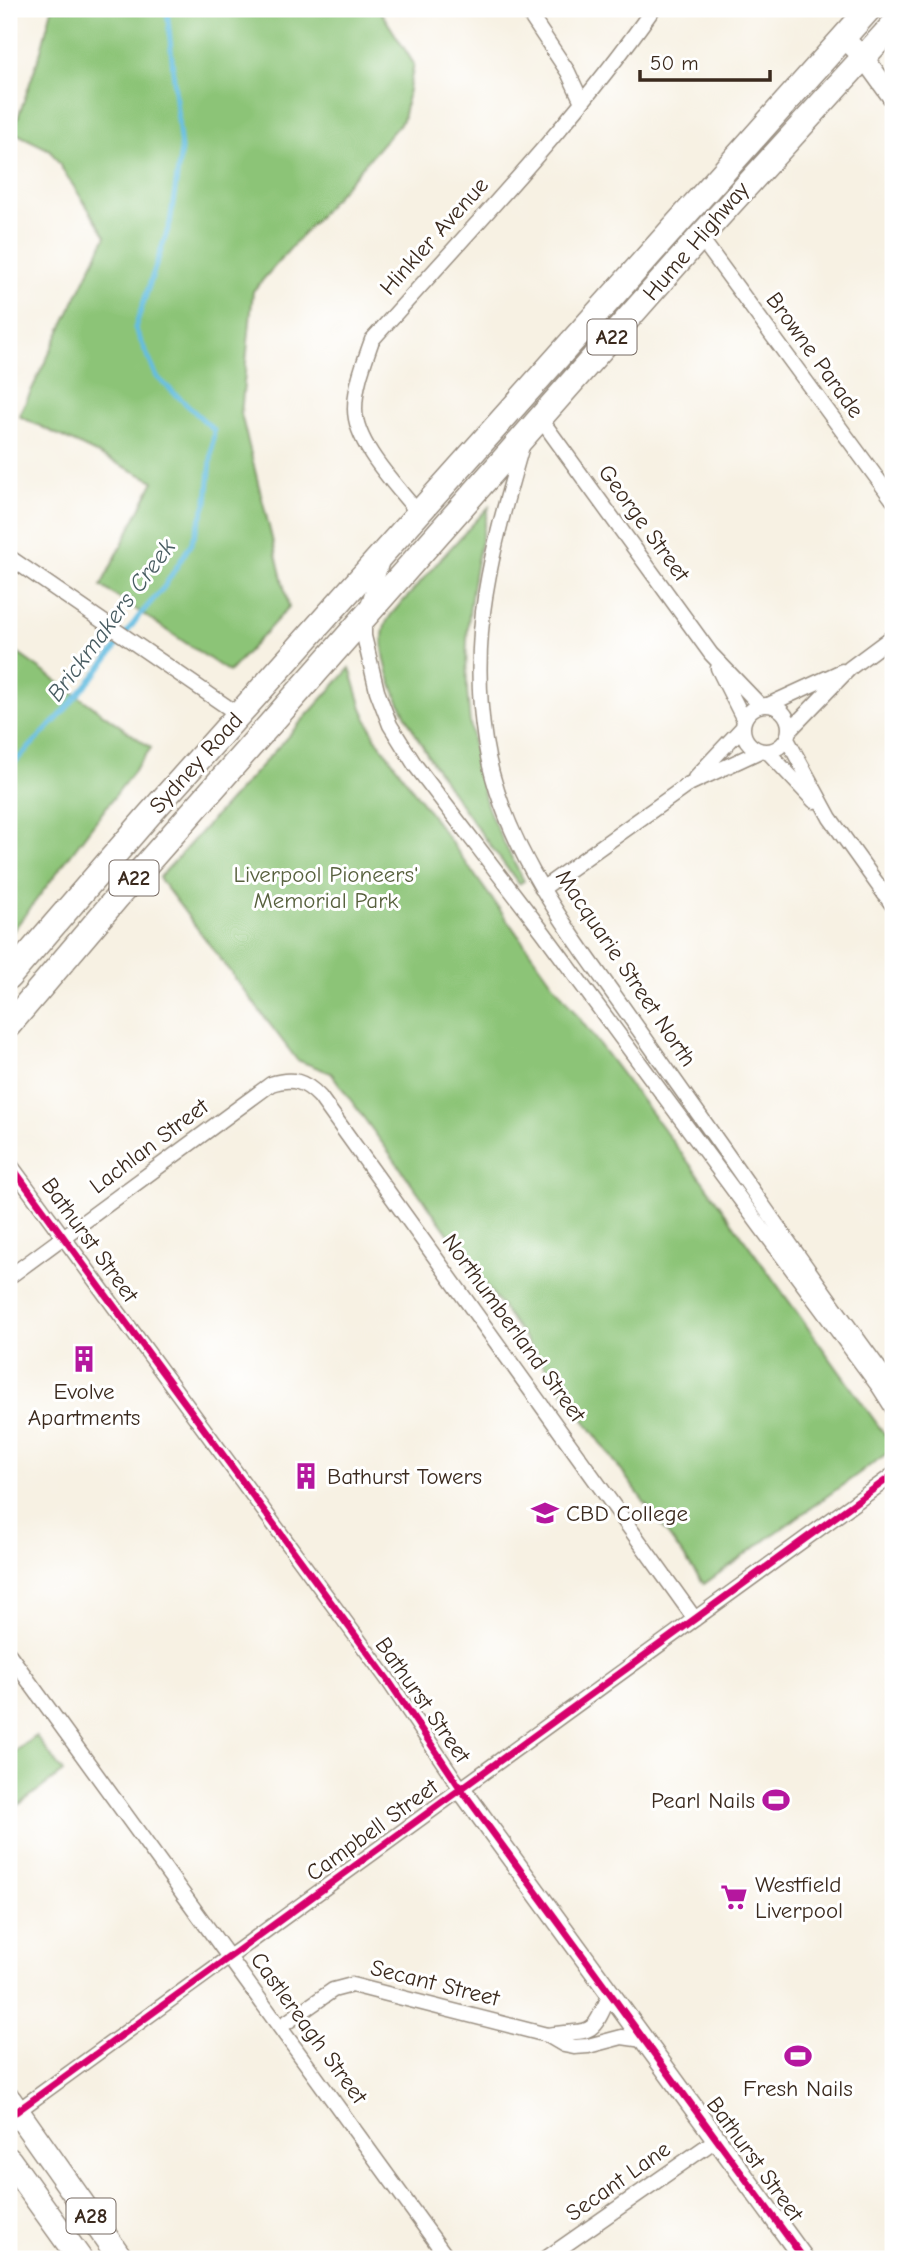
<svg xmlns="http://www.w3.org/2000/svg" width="902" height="2268" viewBox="0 0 902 2268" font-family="'Comic Neue',sans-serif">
	<rect width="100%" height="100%" fill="#fff"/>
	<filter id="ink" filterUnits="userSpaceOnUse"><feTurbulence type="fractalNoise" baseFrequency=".0143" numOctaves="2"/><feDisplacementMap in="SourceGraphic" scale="14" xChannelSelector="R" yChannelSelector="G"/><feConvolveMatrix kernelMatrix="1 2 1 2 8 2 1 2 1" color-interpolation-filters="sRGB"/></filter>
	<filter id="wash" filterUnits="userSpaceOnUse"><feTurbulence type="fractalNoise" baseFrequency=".00686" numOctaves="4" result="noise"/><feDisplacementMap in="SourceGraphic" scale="28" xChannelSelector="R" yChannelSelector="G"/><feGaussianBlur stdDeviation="1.57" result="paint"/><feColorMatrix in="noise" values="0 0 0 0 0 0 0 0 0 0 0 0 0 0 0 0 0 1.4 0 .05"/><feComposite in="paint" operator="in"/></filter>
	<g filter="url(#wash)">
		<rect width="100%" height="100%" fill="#f7f1e3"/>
		<path fill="#8cc477" stroke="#64774a" stroke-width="2" d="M52,9h327l35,55 -11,56 -150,171 -12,123 48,193 -60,65 -128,-86 53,-105 -135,-65 87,-180 -56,-86 -37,-18 27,-78z
			M489,507c-23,89 -32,174 -10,265 3,12 5,25 9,36 10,25 23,49 36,73l-5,3c-37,-51 -157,-198 -133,-261 4,-10 17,-21 24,-29 26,-30 52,-59 79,-87z
			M9,647l142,101 -142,188z
			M350,668l12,40 13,29 177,245 149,197 192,267v3l-189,135 -373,-511 -34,-13 -138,-182z
			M36,1736l27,36 -54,40v-56z"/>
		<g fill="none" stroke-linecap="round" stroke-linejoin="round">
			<path stroke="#63bde1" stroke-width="5" d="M9,768l49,-50 42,-49 39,-53 25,-29 28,-45 15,-41 7,-71 -57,-53 -22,-49 35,-105 11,-73 -14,-141"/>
		</g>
	</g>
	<g filter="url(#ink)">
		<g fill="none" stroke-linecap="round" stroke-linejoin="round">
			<defs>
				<path id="street" d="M526,9l42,63 14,30
					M700,237l193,263
					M540,418l171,236 49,51
					M522,446c-30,104 -54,186 -37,295 15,94 71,173 125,248 30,42 60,84 90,127 64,90 127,183 193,271
					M419,514c-21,-27 -64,-69 -64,-105 0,-24 9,-46 17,-69 96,-108 198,-213 281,-331
					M9,557l230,158
					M381,564l-17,55v17l13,55 13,34 25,40 128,167 336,455 14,22
					M718,668l26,52
					M743 728a23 23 0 1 1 46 0a23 23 0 1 1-46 0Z
					M768,705l74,-34
					M790,730l60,-62 43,-32
					M787,739l43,79 63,88
					M768,752l46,49
					M695,778l47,-50
					M542,889l147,-105 71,-33
					M9,1163l379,517 73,109
					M9,1277l262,-193c21,-7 34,-3 49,13l375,522
					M9,1654l439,605
					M280,2027l53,-37 19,-5 195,50 17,10 10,2 14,-1 34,-9 21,3
					M547,2035c45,-7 43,6 63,-41
					M10,2114l6,-2 877,-637
					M545,2259l172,-120"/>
				<path id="secondary" d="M843,37l21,21 29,40
					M461,1789l343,470"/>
				<path id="highway" d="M9,977l140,-162 720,-806
					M9,1025l111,-131 580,-657 193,-212
					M9,2100l112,159
					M9,2160l71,99"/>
			</defs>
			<use href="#street" stroke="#998e80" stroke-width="17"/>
			<use href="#secondary" stroke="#998e80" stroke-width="22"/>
			<use href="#highway" stroke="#998e80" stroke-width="27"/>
			<use href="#street" stroke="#fff" stroke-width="14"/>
			<use href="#secondary" stroke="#fff" stroke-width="19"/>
			<use href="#highway" stroke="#fff" stroke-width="24"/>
			<defs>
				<path id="cycleway" d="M9,1163l379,517 73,109 343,470
					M9,2114l7,-2 877,-637"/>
			</defs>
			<use href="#cycleway" stroke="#fff" stroke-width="11"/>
			<use href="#cycleway" stroke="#d6006c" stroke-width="7"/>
		</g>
	</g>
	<defs>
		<symbol id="building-bare" viewBox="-9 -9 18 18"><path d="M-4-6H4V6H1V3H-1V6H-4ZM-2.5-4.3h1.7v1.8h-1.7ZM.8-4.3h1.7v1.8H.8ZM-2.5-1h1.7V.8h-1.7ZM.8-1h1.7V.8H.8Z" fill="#b5179e" stroke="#fff" stroke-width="2.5" paint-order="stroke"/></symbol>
		<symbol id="university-bare" viewBox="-9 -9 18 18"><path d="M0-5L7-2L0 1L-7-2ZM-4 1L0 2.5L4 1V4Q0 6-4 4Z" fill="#b5179e" stroke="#fff" stroke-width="2.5" paint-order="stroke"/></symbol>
		<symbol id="stadium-bare" viewBox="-9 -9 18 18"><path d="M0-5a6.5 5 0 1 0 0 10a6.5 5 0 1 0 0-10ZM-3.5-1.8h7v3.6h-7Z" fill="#b5179e" stroke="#fff" stroke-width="2.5" paint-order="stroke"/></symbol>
		<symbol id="supermarket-bare" viewBox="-9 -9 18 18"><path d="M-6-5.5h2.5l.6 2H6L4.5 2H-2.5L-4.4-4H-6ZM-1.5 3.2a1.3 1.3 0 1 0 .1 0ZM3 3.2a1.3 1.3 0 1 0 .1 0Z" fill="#b5179e" stroke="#fff" stroke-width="2.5" paint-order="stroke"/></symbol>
	</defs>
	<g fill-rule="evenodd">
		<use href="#building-bare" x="65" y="1340" width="38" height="38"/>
		<use href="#building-bare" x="287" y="1457" width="38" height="38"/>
		<use href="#university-bare" x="526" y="1494" width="38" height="38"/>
		<use href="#stadium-bare" x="757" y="1781" width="38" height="38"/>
		<use href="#supermarket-bare" x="715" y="1878" width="38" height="38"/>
		<use href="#stadium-bare" x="779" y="2037" width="38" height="38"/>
	</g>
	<g text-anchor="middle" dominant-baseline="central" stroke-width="6" stroke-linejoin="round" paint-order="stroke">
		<g fill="#fff" stroke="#766a62" stroke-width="2">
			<rect x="587.5" y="319.5" width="49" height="35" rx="5"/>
			<rect x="109.5" y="860.5" width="49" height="35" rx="5"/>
			<rect x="66.5" y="2198.5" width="49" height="35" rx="5"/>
		</g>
		<g font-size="21" font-weight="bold" fill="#3b2a1e">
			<text x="612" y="337">A22</text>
			<text x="134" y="878">A22</text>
			<text x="91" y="2216">A28</text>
		</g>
		<g font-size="23" fill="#3b2a1e" stroke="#fff">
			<text transform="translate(434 236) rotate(-48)">Hinkler Avenue</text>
			<text transform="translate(696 241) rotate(-49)">Hume Highway</text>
			<text transform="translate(815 355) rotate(54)">Browne Parade</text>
			<text transform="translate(644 523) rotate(54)">George Street</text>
			<text transform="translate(196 763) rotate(-48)">Sydney Road</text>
			<text transform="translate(626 968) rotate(56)">Macquarie Street North</text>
			<text transform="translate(149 1146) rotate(-37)">Lachlan Street</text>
			<text transform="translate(90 1240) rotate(54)">Bathurst Street</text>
			<text transform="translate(514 1328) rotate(54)">Northumberland Street</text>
			<text transform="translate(423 1700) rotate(55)">Bathurst Street</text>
			<text transform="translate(372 1830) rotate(-36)">Campbell Street</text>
			<text transform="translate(435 1983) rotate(14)">Secant Street</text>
			<text transform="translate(309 2028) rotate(54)">Castlereagh Street</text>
			<text transform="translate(755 2159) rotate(54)">Bathurst Street</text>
			<text transform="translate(618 2181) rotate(-35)">Secant Lane</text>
		</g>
		<g font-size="23" fill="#57603d" stroke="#fff">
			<text x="326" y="874">Liverpool Pioneers'<tspan x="326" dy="26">Memorial Park</tspan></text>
		</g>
		<g font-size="23" fill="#3b2a1e" stroke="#fff" text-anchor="start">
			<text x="84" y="1391" text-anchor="middle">Evolve<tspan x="84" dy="26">Apartments</tspan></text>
			<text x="327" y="1476">Bathurst Towers</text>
			<text x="566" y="1513">CBD College</text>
			<text x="755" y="1800" text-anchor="end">Pearl Nails</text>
			<text x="755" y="1884">Westfield<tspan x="755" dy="26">Liverpool</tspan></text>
			<text x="798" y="2088" text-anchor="middle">Fresh Nails</text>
		</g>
		<g font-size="24" font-style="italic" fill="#495d62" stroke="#fff">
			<text transform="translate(111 620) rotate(-53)">Brickmakers Creek</text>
		</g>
	</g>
	<rect width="902" height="2268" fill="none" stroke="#fff" stroke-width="35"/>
	<path d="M640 70v10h130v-10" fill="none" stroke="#3b2a1e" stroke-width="3.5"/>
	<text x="650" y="70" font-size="21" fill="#3b2a1e" stroke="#ffffff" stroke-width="5" paint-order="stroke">50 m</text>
</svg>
